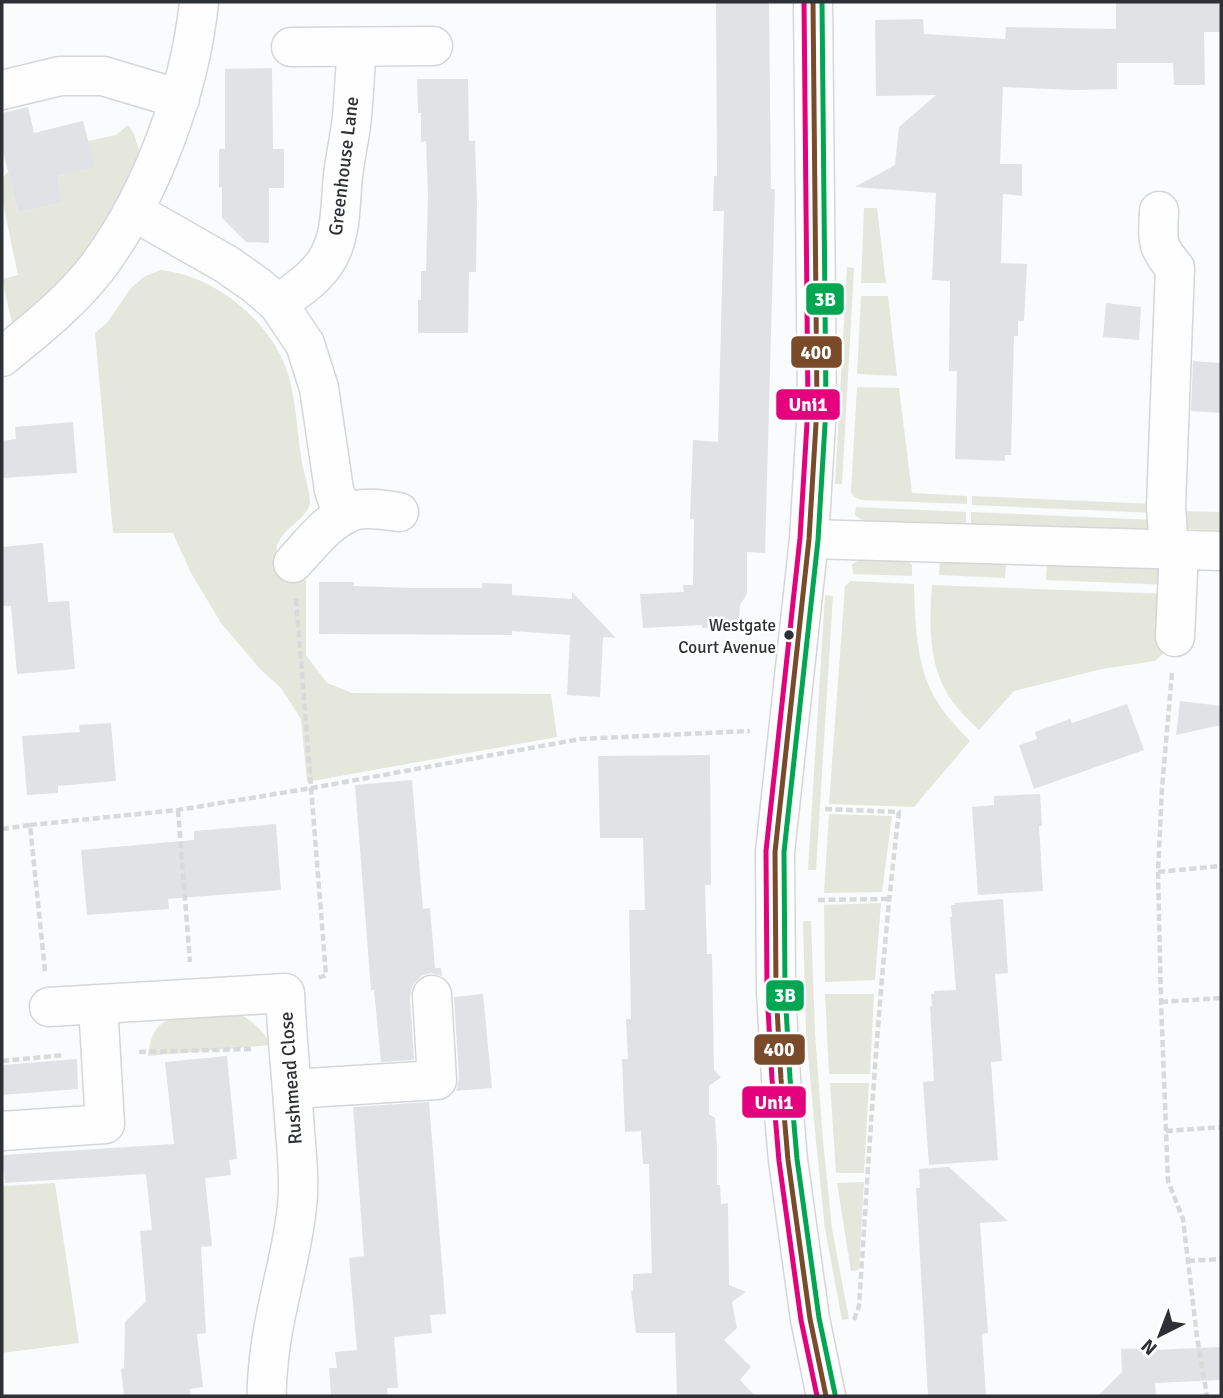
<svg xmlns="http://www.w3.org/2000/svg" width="1223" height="1398" viewBox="0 0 1223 1398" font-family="Signika,sans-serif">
	<rect width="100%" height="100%" fill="#fafbfc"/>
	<path fill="#e5e7dc" d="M128,125l6,9 5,16 -3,16 -32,60 -29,38 -34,38 -28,25 -11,-48 16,-4 -16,-76v-21l6,-6 10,41 45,-11 -6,-26 37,-9 -6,-26 28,-6z
		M864,208h13l9,75h-25z
		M847,267l7,1 -12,216h-7z
		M161,270c56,6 112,53 128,107 7,25 8,54 12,79 1,11 10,39 9,47 -3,19 -38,29 -33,52 3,19 13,20 29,25v75l21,28 25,10 199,1 6,43 -250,45 -6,-63 -20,-31 -21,-19 -39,-46 -30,-50 -18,-40h-60l-18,-200 12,-10 24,-35 14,-12z
		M861,296h27l9,80 -40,-2z
		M857,387l42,1 13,105 55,3v8l-106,-4 -7,-3 -3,-5z
		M972,496l184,8v9l-184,-8z
		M856,507l110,5v16l-92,-4 -14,-5 -5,-4z
		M1178,511l43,1v18l-35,-1z
		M971,512l184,8 -6,14 -178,-6z
		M872,558l36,3 4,4v11l-59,-2 -1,-10 9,-4z
		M940,561l66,2 -1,15 -66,-3z
		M1047,565l118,3 5,17 -124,-5z
		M851,581l63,3c1,36 2,82 21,114 9,16 22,29 35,43l-56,66 -85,-3 16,-218z
		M932,585l237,9 -5,59 -9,8 -53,8 -88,22 -35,39c-9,-9 -19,-18 -26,-28 -25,-33 -24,-78 -21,-117z
		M825,595l8,1 -17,274h-8z
		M829,814l63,2 -10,76 -58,1z
		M881,903l-6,77 -50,2 -1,-77z
		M803,921h8l4,112 8,108 9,88 17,90 -7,1 -17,-91 -9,-88 -10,-108z
		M825,994h49l-4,80h-41z
		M234,1011c16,8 29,18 37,34l-123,11c5,-34 14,-37 47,-41 13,-1 26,-3 39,-4z
		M830,1083h39l-5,90h-28z
		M2,1170l1,16 52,-3 24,160 -77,10z
		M864,1182l-5,88 -8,1 -14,-88z"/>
	<path fill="#e0e2e5" d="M716,2h53l2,187h4l-10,364 -18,-1v42l-7,11 -1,22 -37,1v-3l-59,3 -3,-34 44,-2 -1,-7h10l1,-66h-4l3,-79 25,2 6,-231h-11l1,-35h3z
		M1116,2h105v30h-17l1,53h-31l-1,-22h-56v26l-43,1 -71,-3 -3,77h22v32l-19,-2 -2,69 26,1 -3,57h-6v15h-4l-3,119h-6v6l-50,-2 2,-88h-8l1,-90 -18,-1 4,-87 -81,-6 40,-22 4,-38 37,-32 -60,1 -1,-76 48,-1 1,15 81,5 1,-12 110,2z
		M272,68l1,81h11v39h-15v55l-23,-1 -24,-24v-31l-3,1v-39h6v-80z
		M417,79h51l1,62h6l2,61 -1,70h-7l-1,61h-50v-33h3v-29h5l2,-76 -2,-54 -5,1v-29h-3z
		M28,107l6,26 49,-12 12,46 -38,9 6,26 -45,11 -16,-66v-34z
		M1106,303l35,4 -2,33 -36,-3z
		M1193,361l28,2v50l-30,-2z
		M73,422l4,51 -75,5v-37l14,-2 -1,-12z
		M43,543l5,59 21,-1 6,68 -58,5 -6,-68h-9v-59z
		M319,582h35v4l59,2h69v-5l30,1v11l60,4v-7l44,46 -13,-1 -3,60 -33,-2 3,-60 -58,-4v4l-193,-1z
		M1180,701l41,5v19l-45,10z
		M1127,704l17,46 -110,39 -15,-44 18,-6 -2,-7 35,-13 2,4z
		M111,723l5,58 -58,5v7l-31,2 -5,-59 58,-4 -1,-7z
		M710,755l1,130h-6l2,69h5l2,116 7,7 -12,9v28l6,4 2,31v36h3l1,19 7,-1 1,82 17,7 -14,10 5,26 -13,12 27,27 -11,13 15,16h-78l-2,-63h-39l-5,-42h2v-17l19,-1 -3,-109h-6l-2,-33 -16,1 -3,-73h6l-2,-40h5l-2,-109h16l-2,-72h-43l-2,-82z
		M412,780l11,129 7,-1 5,60h6l1,8 -11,-3 -10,3 -9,10 -2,10 4,64 -33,2 -7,-72h-3l-16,-205z
		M1040,794l2,32h-3l4,65 -65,4 -6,-88 22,-2v-9z
		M276,824l5,66 -113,9 1,10 -82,6 -6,-65 113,-10v-9z
		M1003,899l5,74 -13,1 7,87 -11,1 7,98 -69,5 -6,-83 11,-1 -4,-75h2l-1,-12h3v-3l22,-1 -6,-73h2l-1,-12h4v-2z
		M483,994l9,94 -36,3 3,-12 -5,-82z
		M227,1056l10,103 -8,1 2,15 -26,3 7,68 -11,1 5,86 -9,1 6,53 -13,2 1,7h-67l-3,-27 3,-1 1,-46 21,-21 -6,-70 12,-1 -6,-56 -141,9 -2,-28 171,-11 -9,-82z
		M77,1059l1,30 -76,6v-30z
		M429,1102l17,212 -16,1 2,18 -38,4 4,51h-11l1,8h-57l-2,-28h8l-2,-16 22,-2 -8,-92 15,-2 -11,-149z
		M949,1167l59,54 -28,2 8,110 -6,1 4,62h-58l-12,-208h4l-1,-19z
		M1221,1347v33l-66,3 1,13h-58l24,-24 -1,-23 32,-1v2z"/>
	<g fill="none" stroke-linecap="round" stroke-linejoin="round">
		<defs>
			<path id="minor" d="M291,47l142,-1
				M2,90l58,-14h43l77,23
				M133,211l93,53 30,21 22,19 27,40 14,44 15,102 9,25
				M1159,211c-1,29 -4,34 16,57l-9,238 3,44
				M278,304c19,-14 40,-27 51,-48 13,-24 11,-53 14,-80 2,-19 7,-39 9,-59 2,-23 3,-47 5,-70
				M2,357c34,-28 70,-56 97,-92 53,-72 91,-175 100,-263
				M809,539l412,12
				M293,563c18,-19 36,-45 63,-53 14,-3 29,0 43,2
				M1175,637l4,-87
				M49,1007l236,-14c2,46 7,92 10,138 2,25 5,51 2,75 -5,52 -23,101 -28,153 -1,12 -3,25 -2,37
				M292,1089l145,-9 -5,-85
				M2,1131l103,-7 -7,-119"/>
			<path id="major" d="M813,2l4,405 -8,132 -34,313 1,139 5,88 7,81 22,159 16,77"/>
		</defs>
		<use href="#minor" stroke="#d4d6d8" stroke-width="41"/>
		<use href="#major" stroke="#d4d6d8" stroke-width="41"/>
		<path stroke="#d9d9d9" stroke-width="4.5" stroke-dasharray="7 3.5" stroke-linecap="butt" d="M296,599l30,376 -8,3
			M1172,673l-10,115 -4,84 3,130 7,179 15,38 14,118 10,59
			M825,809l74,3c-20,164 -29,329 -40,494l-5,14
			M178,810l12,152
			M30,825l148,-15 134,-22 268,-49 170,-8
			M2,829l28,-4 15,146
			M1158,872l63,-6
			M818,900l71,-1
			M1161,1002l60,-4
			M139,1052l113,-3
			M2,1061l62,-6
			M1166,1131l55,-4
			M1188,1261l33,-2"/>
		<use href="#minor" stroke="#fefeff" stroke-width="38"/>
		<use href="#major" stroke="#fefeff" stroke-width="38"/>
		<defs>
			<path id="bus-1" d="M813,2l4,405 -8,132 -34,313 1,139 5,88 7,81 22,159 16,77"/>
			<path id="bus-2" d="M804,2l4,405 -8,131 -34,313 1,140 5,88 7,82 22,159 16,76"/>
			<path id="bus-3" d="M822,2l4,406 -8,132 -34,312 1,139 5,87 7,81 22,159 16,76"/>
		</defs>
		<use href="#bus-1" stroke="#fff" stroke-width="10"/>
		<use href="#bus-2" stroke="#fff" stroke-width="10"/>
		<use href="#bus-3" stroke="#fff" stroke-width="10"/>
		<use href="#bus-1" stroke="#7a4b2a" stroke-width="5"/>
		<use href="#bus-2" stroke="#e5007d" stroke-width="5"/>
		<use href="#bus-3" stroke="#00a651" stroke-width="5"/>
	</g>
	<circle fill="#2d3034" stroke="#fff" stroke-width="2.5" cx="789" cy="635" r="6"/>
	<g text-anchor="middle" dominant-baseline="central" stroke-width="5" stroke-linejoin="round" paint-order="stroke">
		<g font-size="17" fill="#2d3034" stroke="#fff" text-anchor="end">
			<text x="776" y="625">Westgate<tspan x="776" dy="22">Court Avenue</tspan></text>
		</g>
		<g font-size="19" fill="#2d3034" stroke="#fff">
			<text transform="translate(344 166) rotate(-83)">Greenhouse Lane</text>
			<text transform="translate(291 1078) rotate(-94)">Rushmead Close</text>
		</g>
	</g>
	<g stroke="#fff" stroke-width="2.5">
		<rect x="805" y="282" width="40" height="34" rx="7" fill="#00a651"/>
		<rect x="790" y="335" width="53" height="34" rx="7" fill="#7a4b2a"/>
		<rect x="775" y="388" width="66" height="33" rx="7" fill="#e5007d"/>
		<rect x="765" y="979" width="40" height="33" rx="7" fill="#00a651"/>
		<rect x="753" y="1033" width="53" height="33" rx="7" fill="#7a4b2a"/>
		<rect x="741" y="1085" width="66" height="34" rx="7" fill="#e5007d"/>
	</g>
	<g font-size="19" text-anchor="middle" font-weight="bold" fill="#fff">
		<text x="825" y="306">3B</text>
		<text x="816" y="359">400</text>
		<text x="808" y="411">Uni1</text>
		<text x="785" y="1002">3B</text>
		<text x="779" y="1056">400</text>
		<text x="774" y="1109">Uni1</text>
	</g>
	<rect width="1223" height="1398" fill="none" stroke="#2d3034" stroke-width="7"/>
	<g transform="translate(1160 1335) rotate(222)" stroke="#ffffff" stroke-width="5" paint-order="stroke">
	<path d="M0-5L12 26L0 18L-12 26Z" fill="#2d3034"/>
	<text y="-10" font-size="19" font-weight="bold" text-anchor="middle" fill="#2d3034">N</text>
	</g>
</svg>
